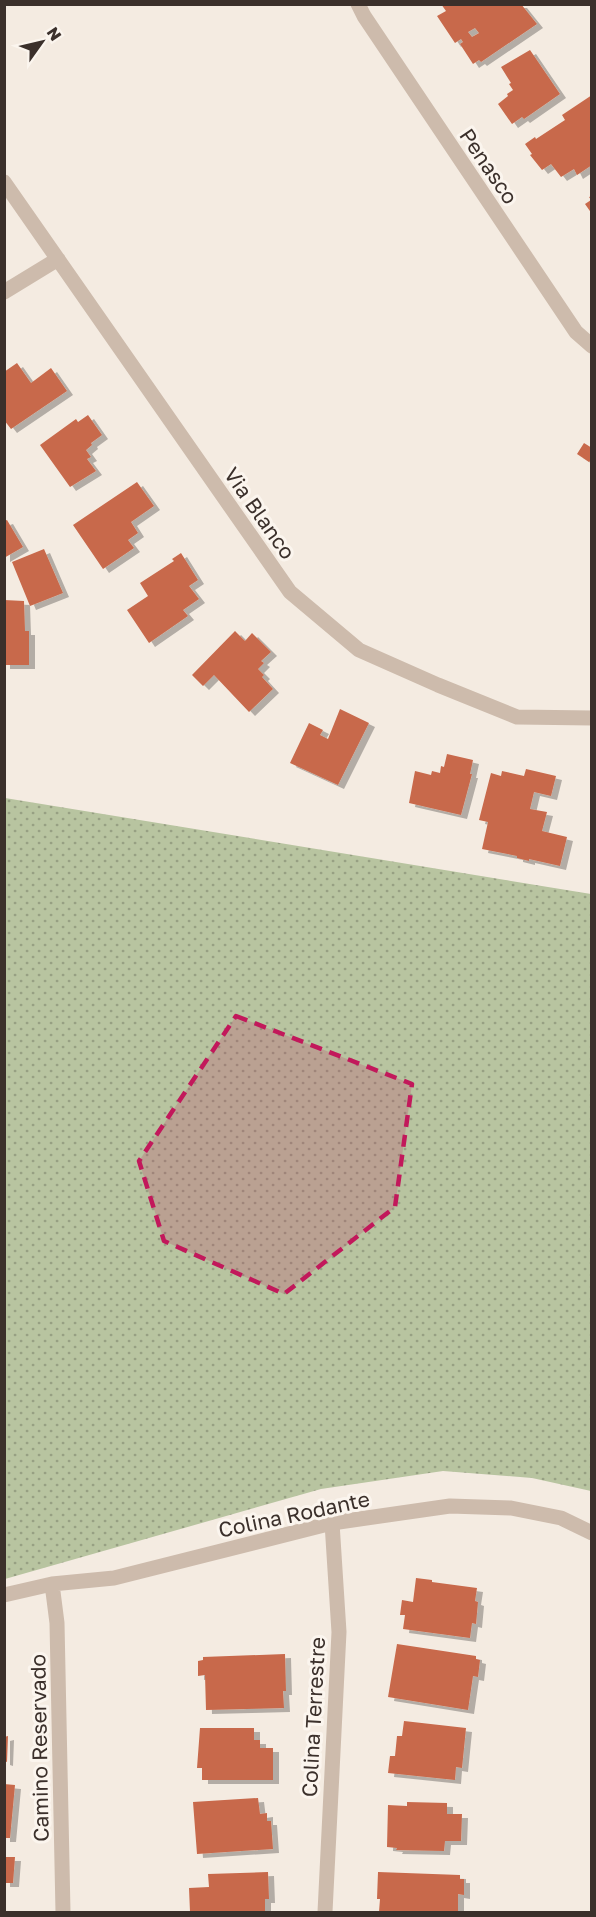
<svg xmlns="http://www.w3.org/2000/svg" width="596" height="1917" viewBox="0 0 596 1917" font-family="'Golos Text',sans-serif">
	<defs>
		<pattern id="grass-dots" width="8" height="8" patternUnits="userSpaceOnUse" patternTransform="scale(1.5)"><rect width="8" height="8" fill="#b8c4a0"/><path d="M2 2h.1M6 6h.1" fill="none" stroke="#97a083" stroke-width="1.8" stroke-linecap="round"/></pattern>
		<filter id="shadow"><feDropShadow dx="6" dy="4" stdDeviation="0" flood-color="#0004"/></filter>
	</defs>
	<rect width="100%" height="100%" fill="#f4ebe1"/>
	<path fill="url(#grass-dots)" d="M5,798l586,96v597l-59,-13 -89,-7 -122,18 -316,90z"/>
	<path fill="#c8694b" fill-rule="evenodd" filter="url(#shadow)" d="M441,4h80l16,20 -56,38 -2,-2 -6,4 -13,-20 3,-2 -2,-3 -6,4 -18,-27 9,-5zM475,28l4,5 -7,4 -4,-5z
		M530,50l30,44 -36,25 -2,-2 -10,7 -14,-20 10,-8 -1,-2 6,-4 -4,-6 2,-1 -10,-16z
		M592,95v70l-15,10 -3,-6 -13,8 -10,-13 -9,6 -12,-15 2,-1 -7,-10 10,-7 1,2 29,-19 -3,-5z
		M592,196v18l-7,-10 6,-4 -2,-3z
		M17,363l14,20 20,-15 16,23 -56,38 -7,-9v-48z
		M88,415l14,20 -11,8 1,2 -6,5 5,7 -4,2 9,12 -26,16 -30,-42 36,-26 2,3z
		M584,443l8,5v11l-3,3 -12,-8z
		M137,482l17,24 -23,16 7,11 -10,7 6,8 -31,21 -30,-44z
		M7,520l16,27 -19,11v-37z
		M44,549l19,44 -33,13 -18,-44z
		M181,553l17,27 -9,6 10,13 -16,11 5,6 -39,27 -22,-33 21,-14 -8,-13 34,-22 -2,-2z
		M4,600l20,1 1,30h4v34h-25z
		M235,631l10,10 7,-8 19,19 -10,9 3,2 -6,6 6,6 -2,2 11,12 -24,23 -35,-37 -11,11 -11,-11z
		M340,709l29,14 -31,62 -48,-22 19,-40 14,7 -3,5 8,4z
		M447,754l26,6 -3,14h2l-11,41 -52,-12 6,-32 16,4 1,-4 8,2 1,-7 3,1z
		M526,769l30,7 -5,20 -17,-4 -4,17 17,3 -5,19 25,6 -7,29 -31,-7v2l-12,-3v-2l-35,-7 6,-27 -9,-2 12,-47 10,3 1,-5 22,5z
		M416,1578l16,2v2l45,6 -2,13 3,1 -2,22 -4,-1 -2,15 -67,-9 2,-14h-5l2,-15 11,2z
		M397,1644l79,12v3l4,1 -2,17 -5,-1 -5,34 -80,-13z
		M285,1654l1,37h-3l1,17 -78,2 -1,-35 -7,1v-15l5,-1v-3z
		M404,1721l62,7 -4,40 -6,-1 -1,13 -67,-7 2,-17h5l2,-20h5z
		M200,1728h54v12h6v8h13v32h-71v-12h-5z
		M8,1736l-1,26 -3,-1v-24z
		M4,1784l11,1 -5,53h-6z
		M258,1798l2,16 7,-1v8h4l2,28 -76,5 -4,-52z
		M407,1802l40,1v11h15l-1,27h-16l-1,10 -48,-1 1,-2 -10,-1 1,-42 19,1z
		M4,1857h11l-2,26h-9z
		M268,1872l1,27h-4v13h-75l-1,-24 20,-1 -1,-13z
		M378,1872l82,3v4h4v16l-6,-1v18h-79l1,-13h-3z"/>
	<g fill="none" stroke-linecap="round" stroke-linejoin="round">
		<path stroke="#cdbbac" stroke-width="15" d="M358,4l6,12 212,316 16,14
			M4,182l286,410 69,58 79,35 79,32 75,1
			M4,292l54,-33
			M52,1584l5,39 6,289
			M4,1595l48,-11 62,-6 218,-55 118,-17 61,2 50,10 31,15
			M325,1912l14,-280 -7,-109"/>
	</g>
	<path fill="#c2185b" fill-opacity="0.2" stroke="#c2185b" stroke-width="4.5" stroke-dasharray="12 8" stroke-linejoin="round" d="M236,1016l176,68 -17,123 -111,87 -120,-53 -25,-80z"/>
	<g text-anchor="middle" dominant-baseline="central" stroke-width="6" stroke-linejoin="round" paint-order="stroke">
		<g font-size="21" fill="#3b302b" stroke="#fbf5ee">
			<text transform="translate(489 166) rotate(56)">Penasco</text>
			<text transform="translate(260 513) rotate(55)">Via Blanco</text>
			<text transform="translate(294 1514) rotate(-12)">Colina Rodante</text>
			<text transform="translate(313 1717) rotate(-87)">Colina Terrestre</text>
			<text transform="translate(39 1748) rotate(-91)">Camino Reservado</text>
		</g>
	</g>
	<rect width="596" height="1917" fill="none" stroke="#3b302b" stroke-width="12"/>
	<g transform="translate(42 42) rotate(56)" stroke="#fbf5ee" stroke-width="4.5" paint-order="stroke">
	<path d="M0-4.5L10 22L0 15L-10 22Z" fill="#3b302b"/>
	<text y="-9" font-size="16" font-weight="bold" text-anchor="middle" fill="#3b302b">N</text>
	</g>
</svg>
